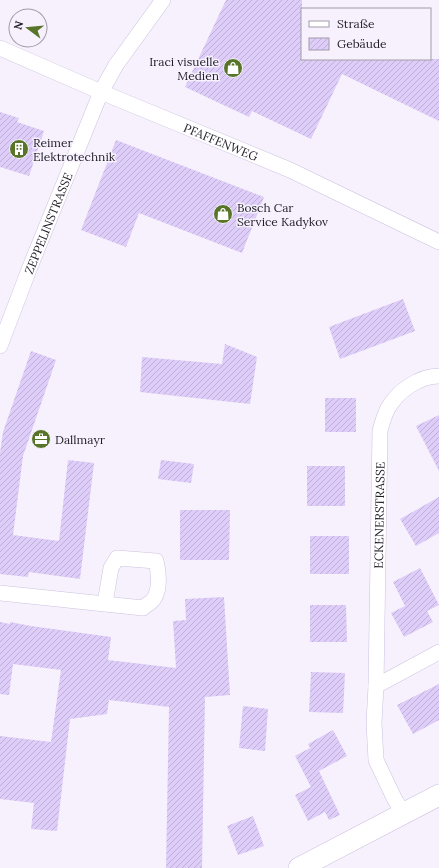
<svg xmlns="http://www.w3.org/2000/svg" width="439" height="868" viewBox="0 0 439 868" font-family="Lora,serif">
	<defs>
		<pattern id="building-hatch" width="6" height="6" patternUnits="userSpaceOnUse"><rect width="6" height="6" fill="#decdf8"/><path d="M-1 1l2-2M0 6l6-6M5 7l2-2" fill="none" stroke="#beb0d5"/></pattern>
	</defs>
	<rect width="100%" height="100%" fill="#f6f1fd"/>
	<path fill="url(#building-hatch)" d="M226,0h76v59h137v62l-97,-47 -31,65 -59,-28 -3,6 -64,-30z
		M0,112l19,6 -2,4 27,9 -15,45 -29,-9z
		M116,140l148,57 -22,56 -103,-40 -13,34 -45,-17z
		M403,299l12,32 -75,28 -11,-32z
		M225,344l32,13 -7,47 -110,-12 2,-35 80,7z
		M31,351l25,9 -33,96 -10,79 46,6 9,-81 26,3 -14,116 -51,-7 -1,5 -28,-3v-121l3,-21z
		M325,398h31v34h-31z
		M439,415v56l-23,-45z
		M161,460l33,4 -3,19 -33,-4z
		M307,466h38v40h-38z
		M439,497v36l-23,13 -16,-27z
		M180,510h50l-1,50h-49z
		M310,536h39v38h-39z
		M420,568l19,37 -12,6 6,11 -29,15 -13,-24 14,-7 -12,-24z
		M224,597l6,98 -25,2 -3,171h-36l3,-161 -60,-7 -2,14 -37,5 -13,112 -26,-2 3,-26 -34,-4v-63l51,6 10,-72 -48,-6 -4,31 -9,-1v-72l10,2v-2l21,4 80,11 -3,23 68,8 -3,-47 13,-1 -1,-21z
		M310,605h36l1,37h-37z
		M311,672l34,1 -2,40 -34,-1z
		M439,684v36l-26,14 -16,-29z
		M243,706l25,3 -3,42 -26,-3z
		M333,730l14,26 -28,15 21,44 -11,5 -4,-8 -17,9 -13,-26 16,-8 -16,-31 15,-8 -2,-4z
		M253,816l11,30 -26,9 -11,-29z"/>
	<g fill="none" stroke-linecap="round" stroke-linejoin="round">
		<defs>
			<g id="street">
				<path id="s1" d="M0,48l101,44 189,78 149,72"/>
				<path id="s2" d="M0,346l30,-79 71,-175 15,-27 47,-65"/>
				<path d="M0,593l143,15c2,-2 5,-4 8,-6 10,-9 8,-29 5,-41l-39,-3 -6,10 -6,35"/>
				<path d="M376,686l63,-34"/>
				<path id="s3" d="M404,813l-9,-13 -19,-40 -2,-37 2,-37 4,-255c2,-8 4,-15 8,-23 10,-17 31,-32 51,-32"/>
			</g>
			<path id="secondary" d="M299,868l140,-73"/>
		</defs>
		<use href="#street" stroke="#cdc2df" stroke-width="16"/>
		<use href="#secondary" stroke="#cdc2df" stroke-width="22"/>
		<use href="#street" stroke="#fff" stroke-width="15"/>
		<use href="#secondary" stroke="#fff" stroke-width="21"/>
	</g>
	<defs>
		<symbol id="shop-disc" viewBox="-11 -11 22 22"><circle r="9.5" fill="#577429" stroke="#f6f1fd"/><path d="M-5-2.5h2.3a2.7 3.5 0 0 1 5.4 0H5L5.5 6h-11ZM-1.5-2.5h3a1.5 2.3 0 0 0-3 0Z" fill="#fff"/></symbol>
		<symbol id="building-disc" viewBox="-11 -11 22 22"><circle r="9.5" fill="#577429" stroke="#f6f1fd"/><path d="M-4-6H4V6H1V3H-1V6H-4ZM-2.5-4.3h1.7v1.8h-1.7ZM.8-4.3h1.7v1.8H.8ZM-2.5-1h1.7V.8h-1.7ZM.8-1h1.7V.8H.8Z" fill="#fff"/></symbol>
		<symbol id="office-disc" viewBox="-11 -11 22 22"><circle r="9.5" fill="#577429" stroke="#f6f1fd"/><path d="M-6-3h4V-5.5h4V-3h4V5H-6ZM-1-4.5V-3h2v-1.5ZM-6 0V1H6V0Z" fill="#fff"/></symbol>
	</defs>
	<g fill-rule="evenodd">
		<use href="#shop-disc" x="222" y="57" width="22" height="22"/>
		<use href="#building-disc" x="8" y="138" width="22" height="22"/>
		<use href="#shop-disc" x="212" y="203" width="22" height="22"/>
		<use href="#office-disc" x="30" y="428" width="22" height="22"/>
	</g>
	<g text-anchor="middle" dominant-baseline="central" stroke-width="3" stroke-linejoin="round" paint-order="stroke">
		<g font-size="12" fill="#211d28" stroke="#f6f1fd" text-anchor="start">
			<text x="219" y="61" text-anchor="end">Iraci visuelle<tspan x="219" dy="14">Medien</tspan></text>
			<text x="33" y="142">Reimer<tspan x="33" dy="14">Elektrotechnik</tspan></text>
			<text x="237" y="207">Bosch Car<tspan x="237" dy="14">Service Kadykov</tspan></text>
			<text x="55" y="439">Dallmayr</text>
		</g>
		<g font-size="12" fill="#211d28" stroke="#f6f1fd">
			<text stroke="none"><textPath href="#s1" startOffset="240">PFAFFENWEG</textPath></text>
			<text stroke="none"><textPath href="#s2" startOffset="132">ZEPPELINSTRASSE</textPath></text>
			<text stroke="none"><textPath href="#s3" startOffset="305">ECKENERSTRASSE</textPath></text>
		</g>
	</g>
	<rect x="301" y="8" width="130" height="52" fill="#f6f1fd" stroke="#a19ca8"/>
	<rect x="309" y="21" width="20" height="6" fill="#ffffff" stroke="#a19ca8"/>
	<text x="337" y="28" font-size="12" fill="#211d28">Straße</text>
	<rect x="309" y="38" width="20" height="12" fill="url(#building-hatch)" stroke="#a19ca8"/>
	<text x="337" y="48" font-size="12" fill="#211d28">Gebäude</text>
	<g transform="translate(28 28) rotate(286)"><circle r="19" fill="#f6f1fd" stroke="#a19ca8"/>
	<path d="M0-3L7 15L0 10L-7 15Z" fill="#577429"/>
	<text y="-6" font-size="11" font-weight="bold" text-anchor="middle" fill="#211d28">N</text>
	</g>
</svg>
